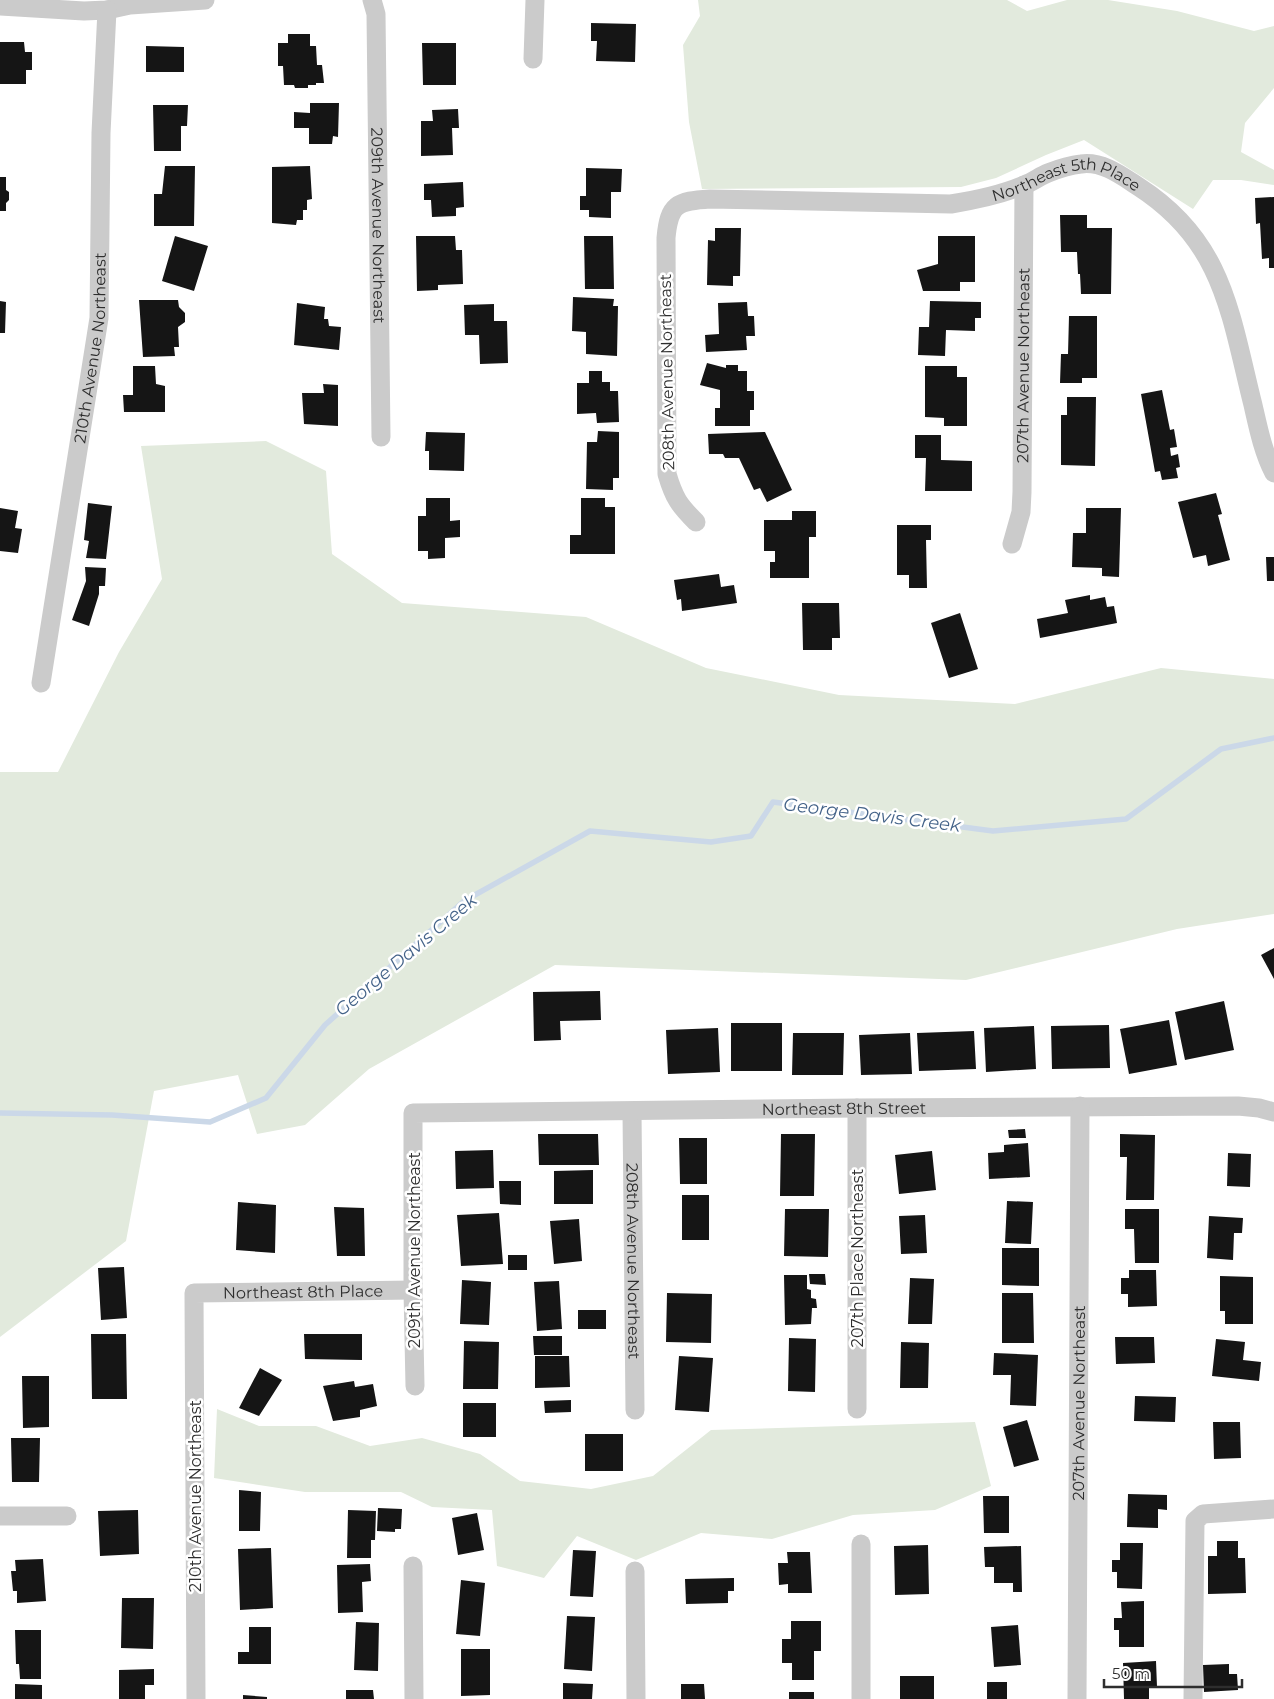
<svg xmlns="http://www.w3.org/2000/svg" width="1274" height="1699" viewBox="0 0 1274 1699" font-family="Montserrat,sans-serif">
	<rect width="100%" height="100%" fill="#fff"/>
	<path fill="#e2eadd" d="M698,0h309l20,11 40,-11h41l69,11 77,20 20,-5v62l-29,35 -4,29 33,18v15l-33,-5h-28l-20,29 -109,-69 -38,15 -50,23 -35,9 -259,2 -13,-67 -6,-77 17,-29z
		M266,441l60,30 6,83 70,49 184,14 120,51 133,27 176,9 146,-36 113,11v235l-97,15 -211,51 -411,-15 -186,104 -64,56 -48,9 -19,-59 -84,16 -28,150 -126,96v-565h58l61,-120 43,-73 -21,-133z
		M217,1409l42,17h57l54,20 52,-8 58,16 40,27 71,8 62,-13 58,-46 264,-8 16,64 -56,24 -82,5 -81,24 -71,-6 -65,27 -59,-24 -33,42 -47,-12 -5,-56 -60,-3 -31,-15h-96l-91,-14z"/>
	<g fill="none" stroke-linecap="round" stroke-linejoin="round">
		<path stroke="#cbd8e8" stroke-width="5.5" d="M0,1113l112,2 98,7 56,-24 59,-73 139,-124 126,-70 121,11 40,-6 22,-34 220,29 133,-12 95,-70 53,-11"/>
	</g>
	<path fill="#151515" d="M591,23l45,1 -1,38 -39,-1 1,-20h-6z
		M288,34h22v12h6l1,19h5l2,18h-8v2h-8v3h-13l-1,-3h-10l-1,-19h-5v-23h10z
		M0,42h24l1,10h7v18h-6v14h-26z
		M422,43h34v42h-33z
		M146,46l38,1v25h-38z
		M310,103h29l-1,34 -5,-1 -1,8h-23v-16h-15v-16l16,1z
		M153,105h35l-1,21h-6v25h-27z
		M458,109l1,19h-7l1,27 -32,1v-35h12l-1,-11z
		M165,166h30l-1,60h-40v-32h8z
		M310,166l2,33 -5,1v10h-4v10h-6l-1,5 -24,-2v-56z
		M586,168l36,1 -1,23h-10v26l-22,-1v-7h-9v-14h6z
		M0,177h6v13l3,2v8l-3,3v8h-6z
		M463,182l1,25 -8,1v8l-24,1 -1,-17h-7v-16z
		M1274,197v71h-5v-10l-7,1 -2,-36 -4,1 -1,-26z
		M1060,215h27v13h25l-1,66h-30l-1,-20h-2l-1,-22h-16z
		M715,228h26l-1,48h-7v10l-26,-1 1,-45 7,1z
		M175,236l33,10 -14,45 -32,-10z
		M416,236h39l1,14h6l1,34 -25,1v5l-21,1z
		M584,236h29l1,53h-29z
		M938,236h37v46h-15v9h-37l-6,-21 21,-6z
		M573,297l41,2 -1,7h5l-1,50 -31,-2v-22l-14,-1z
		M139,300h39l1,7 6,6v9l-7,5 1,20h-5l1,9 -32,1z
		M0,301l6,1 -1,31h-5z
		M930,301l51,1v16h-6v13l-29,-1 -1,26 -27,-1 1,-28h10z
		M747,302l1,14h6l1,20h-9l1,14 -41,2 -1,-17 14,-1 -1,-31z
		M297,303l28,4 -1,12h4l1,7 12,1 -2,23 -45,-5z
		M494,304v17h13l1,42 -28,1 -1,-29h-14l-1,-30z
		M1069,316h28v62h-15v5h-22l1,-29h7z
		M707,363l19,5v-3h12v6h9v20h7v19h-4v16h-35v-18h5v-18l-20,-5z
		M133,366h22l1,18 9,2v26h-41l-1,-17h10z
		M925,366h32v11h10v49h-23v-8l-19,-1z
		M589,371h13v11h8v9h8l1,31 -22,1 -1,-10 -19,1v-31h12z
		M323,384l15,1v41l-34,-2 -2,-31h22z
		M1162,390l8,40 4,-1 3,18 -7,1 1,8 7,-2 2,13 -4,1 2,10 -16,2 -2,-9 -5,1 -14,-78z
		M1067,397h29l-1,69 -34,-1v-50h6z
		M598,431l21,1v46h-6v12l-27,-1 1,-47h10z
		M426,432l39,1 -1,38 -35,-1v-19h-4z
		M765,432l27,58 -25,12 -7,-14 -6,2 -15,-32h-14l-2,-4h-14l-1,-20z
		M915,435h26v25l31,1v30h-47l1,-33h-11z
		M1216,493l6,21 -4,1 12,45 -22,6 -2,-11 -13,3 -15,-56z
		M426,498h24v23l10,-1v17l-15,1v20l-17,1v-8h-10v-35h8z
		M581,498h24v9h10v47h-45v-19h11z
		M88,503l24,3 -6,53 -20,-1 3,-17 -5,-1z
		M0,508l18,3 -3,17 7,1 -4,24 -18,-2z
		M1086,508h35l-2,69 -17,-1v-8l-30,-1 1,-34h13z
		M792,511h24v26h-7v41h-39v-16h5v-11h-11v-31h28z
		M897,525h34v15h-5l1,48h-18v-13h-12z
		M1266,557h8v24h-7z
		M85,567l21,1 -1,18h-6v8l-10,32 -17,-6 14,-39z
		M719,574l2,13 13,-2 3,18 -55,8 -1,-12 -4,1 -3,-20z
		M1090,595v5l15,-3 2,10 7,-1 3,17 -77,15 -3,-19 31,-6 -3,-13z
		M802,603h37l1,35h-8v12h-29z
		M960,613l18,56 -29,9 -18,-55z
		M1274,948v31l-13,-24z
		M600,991l1,29 -41,1 1,19 -27,1 -1,-49z
		M1224,1001l10,49 -49,10 -10,-48z
		M1169,1020l8,45 -48,9 -9,-45z
		M731,1023h51v48h-51z
		M1109,1025l1,43 -58,1 -1,-43z
		M1034,1026l2,43 -50,3 -2,-44z
		M718,1028l2,44 -52,2 -2,-44z
		M974,1031l2,38 -57,2 -2,-38z
		M793,1033h51l-1,42h-51z
		M910,1033l2,41 -51,1 -2,-40z
		M1025,1129l1,9h-17l-1,-8z
		M538,1134h60l1,31h-60z
		M781,1134h34l-1,62h-34z
		M1120,1134l35,1 -1,65h-28l1,-43h-7z
		M679,1138h28v46h-27z
		M1028,1143l2,34 -41,2 -1,-26 16,-1v-7z
		M493,1150l1,38 -38,1 -1,-38z
		M932,1151l4,39 -37,4 -4,-39z
		M1228,1153l23,1 -1,33 -23,-1z
		M593,1170v34h-39v-33z
		M499,1181h22v24l-21,-1z
		M682,1195h27v45h-27z
		M1007,1201l26,1 -2,42 -26,-1z
		M238,1202l38,3 -1,48 -39,-3z
		M334,1207l30,1 1,48h-28z
		M785,1209h44l-1,48 -44,-1z
		M1125,1209h34v54h-24l-1,-34h-9z
		M499,1213l4,51 -42,2 -4,-51z
		M925,1215l2,38 -26,1 -2,-38z
		M1209,1216l34,2 -1,15h-8l-1,27 -26,-2z
		M579,1219l3,42 -28,3 -4,-43z
		M1002,1248h37v38l-37,-1z
		M508,1255h19v15h-19z
		M124,1267l3,51 -26,2 -3,-52z
		M1129,1270h27l1,36 -29,1v-13h-7v-16h8z
		M809,1274h16l1,11 -16,-1z
		M784,1275h23v14l4,1v8l5,1 1,9h-5l-1,16 -26,1z
		M1220,1276l33,1v47h-28v-13h-5z
		M910,1278l24,1 -2,45h-24z
		M462,1280l29,2 -2,43 -29,-1z
		M559,1281l3,48 -25,2 -3,-49z
		M667,1293l45,1 -1,49 -45,-1z
		M1002,1293h31l1,50h-32z
		M578,1310h28v19h-28z
		M91,1334h35l1,65h-35z
		M304,1334h58v26l-57,-1z
		M533,1336h29v19h-28z
		M1115,1337h39l1,26 -39,1z
		M789,1338l27,1 -1,53 -27,-1z
		M1216,1339l29,3 -2,18 18,2 -2,19 -47,-5z
		M464,1341l35,1 -1,47h-35z
		M901,1342l28,1 -1,45h-28z
		M994,1353l44,2 -2,51 -26,-1 1,-30h-18z
		M535,1356h34l1,31 -35,1z
		M679,1356l34,2 -4,54 -34,-2z
		M260,1368l22,12 -23,36 -20,-8z
		M22,1376h27v51l-26,1z
		M354,1381l1,6 18,-3 4,22 -17,4v7l-27,4 -10,-35z
		M1135,1396l41,1 -1,25 -41,-1z
		M571,1400v12l-26,1 -1,-12z
		M463,1403h33v34h-33z
		M1027,1420l12,40 -25,7 -11,-40z
		M1213,1422h27l1,36 -27,1z
		M585,1434h38v37h-38z
		M11,1438h29l-1,44h-27z
		M239,1490l22,2 -1,39h-21z
		M1128,1494l39,1v15l-9,-1v19l-31,-1z
		M983,1496h26v37h-25z
		M378,1508l24,1 -1,20h-6v3l-18,-1z
		M138,1510l1,44 -39,2 -2,-45z
		M348,1510l28,1 -1,29h-4v18h-24z
		M477,1513l7,37 -26,5 -6,-37z
		M1217,1541h21v17h7l1,35 -38,1v-38h9z
		M1120,1543h23l-1,46 -25,-1v-16h-5v-12h8z
		M928,1545l1,49 -34,1 -1,-49z
		M1021,1546l1,46h-9v-9h-19v-16h-9l-1,-20z
		M271,1548l2,60 -33,2 -2,-61z
		M573,1550l23,1 -3,46 -23,-1z
		M787,1552h23l2,41h-24v-9l-9,1 -1,-22h10z
		M43,1559l3,42 -29,2v-12h-4l-2,-20h5l-1,-11z
		M370,1564l1,17 -9,1 1,30 -25,1 -1,-48z
		M734,1578v13h-6v12l-42,1 -1,-25z
		M461,1580l24,3 -5,53 -24,-2z
		M122,1598h32l-1,51 -32,-1z
		M1144,1601v46h-25v-17h-5v-12h8l-1,-16z
		M567,1616l28,1 -3,54 -28,-2z
		M791,1621h30v30h-7v29h-22v-17h-10v-24h9z
		M356,1622l23,1 -1,48 -24,-1z
		M1018,1625l3,40 -27,2 -3,-40z
		M249,1627h22v37h-33v-12h11z
		M15,1630h26v49h-21l-1,-15h-3z
		M461,1649h29v46l-29,1z
		M1156,1661l1,26h-8v12h-25l-1,-36z
		M1229,1664v10h8l1,16 -34,2 -1,-27z
		M154,1669v16h-9v14h-26v-29z
		M900,1676h34v23h-34z
		M987,1682h20v17h-20z
		M563,1683l30,1 -1,15h-29z
		M15,1684l27,1v14h-27z
		M681,1684h23l1,15h-24z
		M346,1690h27l1,9h-28z
		M789,1692h25v7h-25z
		M243,1695l24,2v2h-24z"/>
	<g fill="none" stroke-linecap="round" stroke-linejoin="round">
		<g stroke="#cbcbcb" stroke-width="19">
			<path id="s1" d="M372,0l4,14 5,423"/>
			<path d="M0,6l84,5 23,-1 23,-5 75,-5"/>
			<path d="M533,59l2,-59"/>
			<path id="s2" d="M696,522c-17,-17 -22,-24 -29,-48l-1,-236c3,-34 11,-37 44,-39l241,5c25,-4 50,-9 73,-19 9,-3 16,-9 24,-12 10,-4 23,-8 33,-9 22,-3 41,12 58,23 85,55 91,127 114,218 5,22 10,47 21,68"/>
			<path id="s3" d="M1012,544l9,-32 1,-20 2,-307"/>
			<path id="s4" d="M41,683l58,-365 2,-185 6,-123"/>
			<path d="M857,1108v301"/>
			<path id="s5" d="M632,1112l3,298"/>
			<path id="s6" d="M415,1386l-2,-96v-177l444,-5 381,-2 21,2 15,4"/>
			<path d="M0,1516h67"/>
			<path d="M413,1566l1,133"/>
			<path d="M635,1571l1,128"/>
			<path id="s7" d="M196,1699l-2,-406 219,-3"/>
			<path d="M861,1699v-155"/>
			<path id="s8" d="M1077,1699l3,-593"/>
			<path d="M1193,1699l2,-178 8,-7 71,-5"/>
		</g>
	</g>
	<g text-anchor="middle" dominant-baseline="central" stroke-width="5" stroke-linejoin="round" paint-order="stroke">
		<g font-size="16" fill="#2e2e2e" stroke="#fff">
			<text stroke="none"><textPath href="#s2" startOffset="724">Northeast 5th Place</textPath></text>
			<text stroke="none"><textPath href="#s1" startOffset="226">209th Avenue Northeast</textPath></text>
			<text stroke="none"><textPath href="#s4" startOffset="339">210th Avenue Northeast</textPath></text>
			<text stroke="none"><textPath href="#s3" startOffset="180">207th Avenue Northeast</textPath></text>
			<text transform="translate(667 372) rotate(-91)">208th Avenue Northeast</text>
			<text stroke="none"><textPath href="#s6" startOffset="704">Northeast 8th Street</textPath></text>
			<text transform="translate(414 1250) rotate(-90)">209th Avenue Northeast</text>
			<text transform="translate(857 1258) rotate(-90)">207th Place Northeast</text>
			<text stroke="none"><textPath href="#s5" startOffset="149">208th Avenue Northeast</textPath></text>
			<text stroke="none"><textPath href="#s7" startOffset="515">Northeast 8th Place</textPath></text>
			<text stroke="none"><textPath href="#s8" startOffset="296">207th Avenue Northeast</textPath></text>
			<text transform="translate(195 1496) rotate(-90)">210th Avenue Northeast</text>
		</g>
		<g font-size="18" font-style="italic" fill="#446389" stroke="#fff">
			<text transform="translate(872 815) rotate(7)">George Davis Creek</text>
			<text transform="translate(406 955) rotate(-40)">George Davis Creek</text>
		</g>
	</g>
	<path d="M1104 1679v8h138v-8" fill="none" stroke="#2e2e2e" stroke-width="2.5"/>
	<text x="1112" y="1679" font-size="15" fill="#2e2e2e" stroke="#ffffff" stroke-width="4" paint-order="stroke">50 m</text>
</svg>
